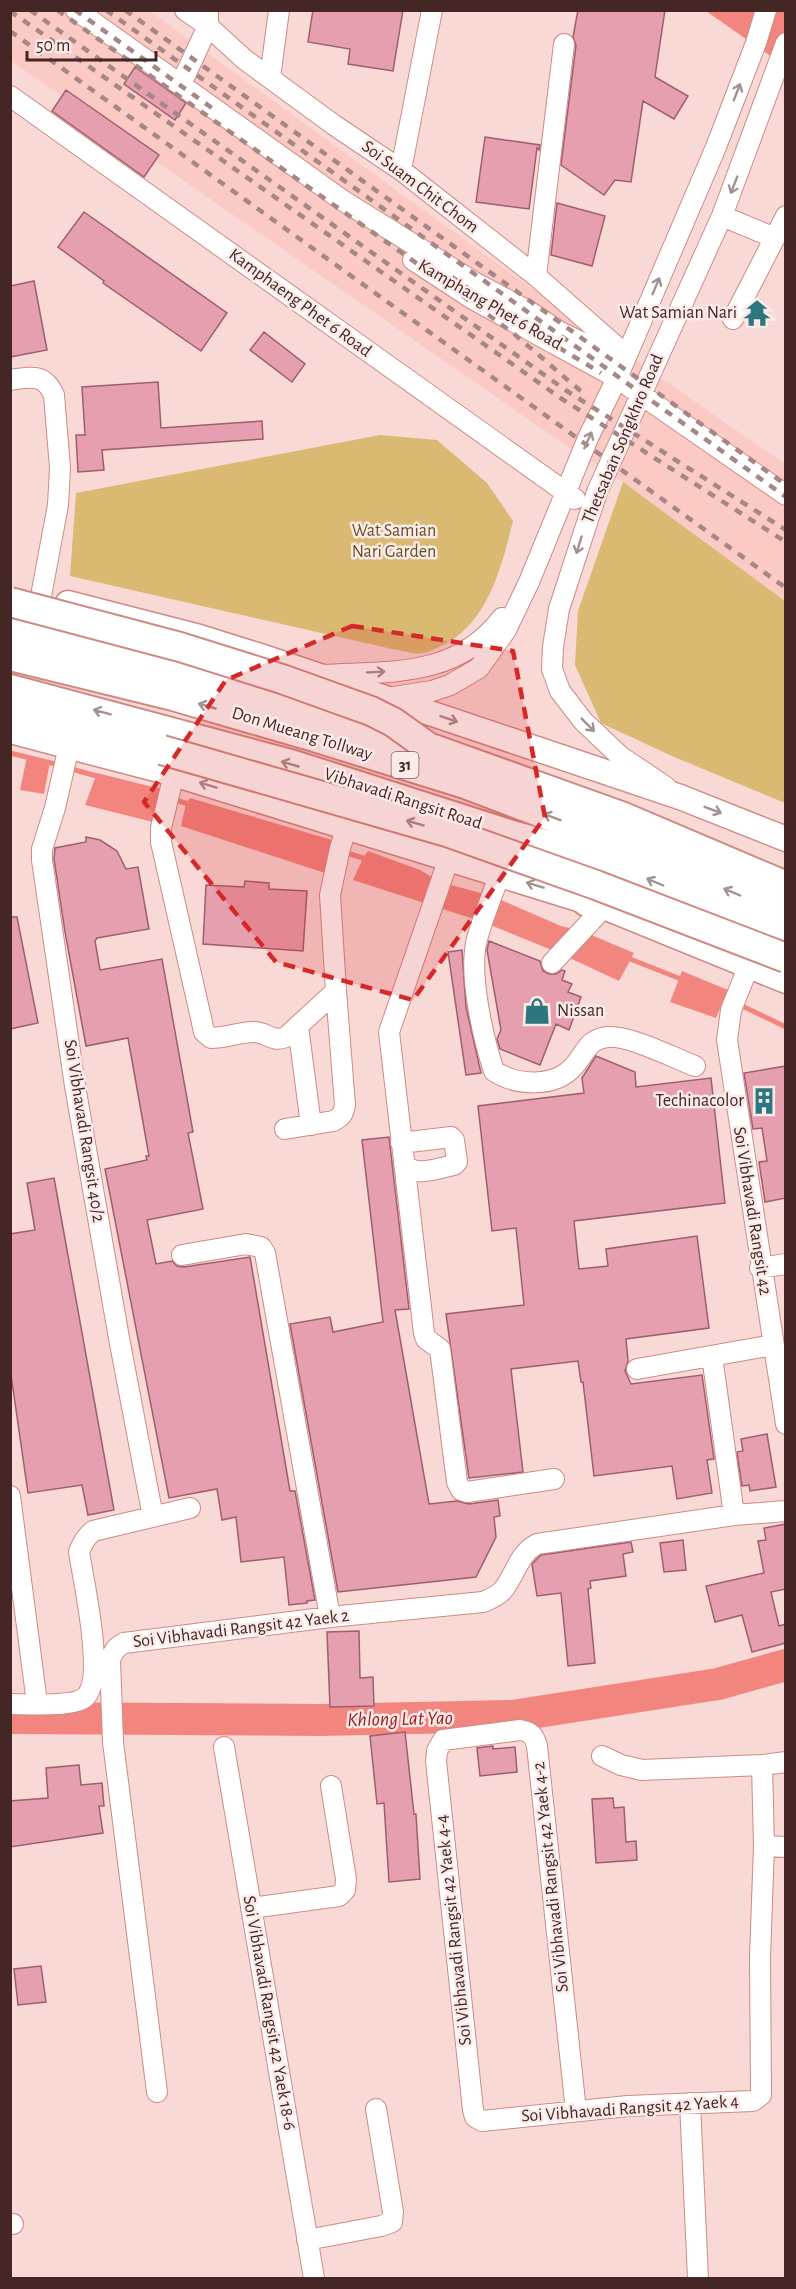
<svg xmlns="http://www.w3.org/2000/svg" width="796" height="2289" viewBox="0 0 796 2289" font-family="'Alegreya Sans',sans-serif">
	<rect width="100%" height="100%" fill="#f8d9d6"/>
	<path fill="#fccac5" d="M11,11h139l360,262 275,191v137l-162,-119 -56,-36 -556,-385z"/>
	<path fill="#dab972" d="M380,435l57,5 50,43 26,38c-12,48 -26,106 -76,127 -4,1 -9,5 -13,5 -9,2 -23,-3 -32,-4l-322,-73 6,-83z
		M623,482l162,119v202l-111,-46 -73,-34 -26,-58 3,-54z"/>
	<path fill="#f2867f" d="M780,10l5,2v54l-79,-55z
		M27,756l23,6 -6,32 -24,-4z
		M97,773l64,16 -8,33 -68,-17z
		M190,798l142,42v8l-7,25 -144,-47 5,-23z
		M368,851l52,19 20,12 52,14 69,30 21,5 52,22 -15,28 -60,-28 -76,-31 -130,-42 10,-22z
		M682,971l46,19 -12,28 -46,-16z"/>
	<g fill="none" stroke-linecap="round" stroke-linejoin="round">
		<path stroke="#f2867f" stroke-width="5" d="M10,753l49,12
			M68,768l32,9
			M172,799l20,6
			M344,852l25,8
			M625,957l61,24
			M738,1004l48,23"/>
		<path stroke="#f2867f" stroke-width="32" d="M10,1718l310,2 192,-4 206,-32 68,-19"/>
	</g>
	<path fill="#e69fae" stroke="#9e5e6d" stroke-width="1.5" d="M313,10h90l-10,61 -45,-7 2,-15 -42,-7z
		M578,10h87l-10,67 33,19 -14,23 -31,-18 -12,81 -16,-2 -11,15 -43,-30 15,-120 -3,-8z
		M135,67l51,36 -11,17 -51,-36z
		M66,90l93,65 -15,22 -92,-66z
		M485,137l55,8 -1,5 -2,-2 -8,61 -53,-7z
		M557,203l48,13 -13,50 -41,-11z
		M84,212l143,101 -26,38 -98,-68 1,-2 -46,-34z
		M34,281l13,69 -37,7v-71z
		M264,332l41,32 -13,18 -42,-32z
		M158,382l3,46 101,-7 1,18 -161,11 2,20 -26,2 -2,-37h9l-3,-48z
		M86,837l14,3 17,11 9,18 12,-2 11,62 -52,9 -2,3 5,29 62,-11 31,173 -5,1 15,76 -56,11 9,44 16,-3 5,5 7,1 66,-10 40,234h5l20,109 -8,1v2l-18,2 -5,-48 -43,5 -5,-45 -14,3 -5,-31 -48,9 -64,-329 42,-9 -1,-4h3l-21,-118 -42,8 -21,-114 -11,-73 1,-11 31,-6z
		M245,881l24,2v6l38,2 -4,60 -100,-7 3,-59 38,2z
		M10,917h7l21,106 -28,6z
		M489,941l51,20 3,10 6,3h7l6,-4 3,1 -3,9 10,4 -4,8 13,5 -12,33 -13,-6 -16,41 -40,-16 -3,-10 4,-9 -14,-80z
		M462,950l4,57 15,66 -15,2 -18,-123z
		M596,1056l39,16 1,15 75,-9 14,125 -151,18 5,48 29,-3 -2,-17 91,-13 12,92 -83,11 2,22 -3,10 6,13 71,-9 12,84 -7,1 5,33 -35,6 -5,-33 -78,10 -11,-94h-2l-3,-21 -67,8 12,103 -54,6 -23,-164 78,-9 -8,-77 -24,3 -14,-125 106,-13 -2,-15z
		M786,1066v132l-21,4 -6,-40 8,-1 -5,-33 -9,1 -9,-56z
		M389,1137l20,172 -14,1 34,194 28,-3 12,3 29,-4 2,16 -6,1 2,20 -20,40 -138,15 -48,-268 40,-7 3,15 50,-10 -21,-182z
		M54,1178l60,332 -26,5 -6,-30 -54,8 -18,-125v-134l25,-4 -8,-47z
		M767,1434l9,53 -26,4 -1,-6 -7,1 -5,-34 6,-1 -2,-12z
		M786,1524v65l-15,3 8,34 7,-2v19l-34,9 -10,-37 -27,7 -9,-36 58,-13 -6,-32 8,-1 -2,-12z
		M683,1540l3,30 -22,2 -4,-29z
		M631,1542l2,10 -10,2 3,22 -36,5 1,7 -3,1 7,74 -27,3 -7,-73 -24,3 -5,-32 9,-9z
		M359,1631l1,47 13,-1 1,29 -44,1 -3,-75z
		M405,1732l9,82h2l4,65 -31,3 -5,-79 -7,1 -7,-68z
		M493,1746v3l22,-2 2,25 -37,4 -3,-28z
		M79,1765l2,20 21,-2 2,23h-5l4,27 -93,14v-46l38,-3 -2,-30z
		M613,1798l1,10 10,-1 2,35 10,-1 1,19 -41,3 -4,-64z
		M41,1966l5,36 -28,3 -4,-36z"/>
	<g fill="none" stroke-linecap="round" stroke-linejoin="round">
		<defs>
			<path id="minor" d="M76,10l266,190 132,82 56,30 30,20 38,18 24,15
				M185,10l23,16 36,33 90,66 67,45 135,106 90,79
				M270,78l9,-68
				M181,84l27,-58v-13
				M10,96l565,403
				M401,170l31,-160
				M722,216l53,22
				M413,260l58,38 146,80 169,117
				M536,276l28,-232
				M733,319l53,-103
				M10,380c22,-3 34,-7 44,15l6,73 -2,37 -17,91
				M323,675c68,-4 133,3 179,-57
				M387,698l45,-7 18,-6 29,-17 27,-38 23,-48 59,-144 29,-60 99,-231 40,-104 10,-33
				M69,746l-14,62 -13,41v11l33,226 44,252 34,179
				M174,774l-13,54v14l40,176 3,14 7,6c14,0 29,-6 43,-6 13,0 18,11 32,5l50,-46 -6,-96 10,-47 7,-21
				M666,787l-46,-31 -37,-35 -23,-30 -8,-22 1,-22 6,-38 38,-117 125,-276 64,-173
				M449,858l-60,174 35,301 2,6 14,10 17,133 4,8 6,2 87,-13
				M500,874c-8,21 -17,43 -23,65 -9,34 6,99 17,132 23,15 61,17 80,-5 12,-13 13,-27 34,-29 21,-2 66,21 87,29
				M552,963l52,-56
				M749,965l-18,45 -4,30 59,384
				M298,1026l13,99
				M285,1129l48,-8c9,-4 10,-7 12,-16l-9,-114
				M401,1143l50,-6 3,3 3,22 -3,3c-15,3 -39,13 -50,-1
				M182,1255l64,-11 15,3 4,6 65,364
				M760,1268l26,-4
				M712,1356l22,159
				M637,1369l136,-24
				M10,1496l27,207
				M10,1704c17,0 62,3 74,-6 23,-17 -1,-118 -5,-146 3,-9 7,-15 14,-21l97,-23
				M224,1747l90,531
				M602,1756l19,9 21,5 120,-5 24,-3
				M762,1765l2,81
				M251,1908l88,-12 6,-6 1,-11 -15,-93
				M157,2092l-44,-350 -3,-82c3,-8 6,-13 14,-17l206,-26 153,-15c7,-3 15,-6 20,-12 13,-16 15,-36 34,-46l197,-29 52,-4
				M690,2103l8,175
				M576,2111l-39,-365c-3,-11 -6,-14 -17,-16l-77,10 -6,11 -1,10 37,349 2,7 7,4 146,-15 125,-5 8,-6 -1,-138 4,-111 22,1
				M10,2224h3
				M307,2240l74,-14 11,-4 1,-10 -17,-103"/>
			<path id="major" d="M68,603l128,33 64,20 420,141 106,42
				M10,731l164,43 430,133 182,74"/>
			<path id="highway" d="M10,633l160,38 258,76 193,69 165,70
				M10,656l163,40 138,40 154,48 150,57 171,75
				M10,689l284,76 218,70 93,26 181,77
				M10,712l152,38
				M551,869l36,33"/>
		</defs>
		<use href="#minor" stroke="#d08a84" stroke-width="22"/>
		<use href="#major" stroke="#d08a84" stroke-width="27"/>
		<use href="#highway" stroke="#d08a84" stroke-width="32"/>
		<use href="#minor" stroke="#fff" stroke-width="20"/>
		<use href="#major" stroke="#fff" stroke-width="24"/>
		<use href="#highway" stroke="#fff" stroke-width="28"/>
		<path stroke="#a58785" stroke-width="4.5" stroke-dasharray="8 8" stroke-linecap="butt" d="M30,10l537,381 219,139
			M57,10l399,281 57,42 70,60
			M75,10l137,98
			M106,10l680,487
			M125,10l661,475
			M10,11l552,388 224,143
			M10,31l776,557
			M452,277l66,46 83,50"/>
		<defs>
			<path id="highway-bridge" d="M10,602l170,45 102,32 89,32 22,11 35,25
				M162,750l285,82 149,53 190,73"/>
		</defs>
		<use href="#highway-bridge" stroke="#d08a84" stroke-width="32" stroke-linecap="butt"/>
		<use href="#highway-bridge" stroke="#fff" stroke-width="28"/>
	</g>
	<defs><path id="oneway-shaft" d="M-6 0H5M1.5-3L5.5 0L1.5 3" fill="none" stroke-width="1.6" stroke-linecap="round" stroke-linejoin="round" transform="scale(1.5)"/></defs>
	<g stroke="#a29392">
		<use href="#oneway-shaft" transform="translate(737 92) rotate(-69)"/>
		<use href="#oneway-shaft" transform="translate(734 185) rotate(111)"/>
		<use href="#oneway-shaft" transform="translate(656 286) rotate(-67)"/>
		<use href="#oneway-shaft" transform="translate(588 440) rotate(-66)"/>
		<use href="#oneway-shaft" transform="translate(579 545) rotate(107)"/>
		<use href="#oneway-shaft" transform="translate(376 672) rotate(-3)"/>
		<use href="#oneway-shaft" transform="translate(207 706) rotate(-164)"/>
		<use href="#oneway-shaft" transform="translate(102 712) rotate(-165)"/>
		<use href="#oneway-shaft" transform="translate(449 719) rotate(19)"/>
		<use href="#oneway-shaft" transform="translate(588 725) rotate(45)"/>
		<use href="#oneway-shaft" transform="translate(290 764) rotate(-164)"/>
		<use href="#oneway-shaft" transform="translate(208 785) rotate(-163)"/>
		<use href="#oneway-shaft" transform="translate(713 810) rotate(21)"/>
		<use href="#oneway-shaft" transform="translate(552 817) rotate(-159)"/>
		<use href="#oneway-shaft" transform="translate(415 823) rotate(-164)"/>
		<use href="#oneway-shaft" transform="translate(655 882) rotate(-157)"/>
		<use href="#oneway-shaft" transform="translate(535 885) rotate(-163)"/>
		<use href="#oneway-shaft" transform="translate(732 892) rotate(-157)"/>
	</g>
	<path fill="#d62828" fill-opacity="0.2" stroke="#d62828" stroke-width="4.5" stroke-dasharray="12 8" stroke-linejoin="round" d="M352,626l161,25 32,166 -132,183 -137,-38 -132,-160 82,-122z"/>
	<defs>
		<symbol id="temple-bare" viewBox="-9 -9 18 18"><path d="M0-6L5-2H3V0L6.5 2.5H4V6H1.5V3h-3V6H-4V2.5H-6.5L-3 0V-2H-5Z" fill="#2d767d" stroke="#faeae8" stroke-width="2.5" paint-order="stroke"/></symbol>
		<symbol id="shop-bare" viewBox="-9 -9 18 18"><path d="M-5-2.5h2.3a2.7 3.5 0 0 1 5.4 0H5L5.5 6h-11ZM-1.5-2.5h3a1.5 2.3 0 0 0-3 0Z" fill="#2d767d" stroke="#faeae8" stroke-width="2.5" paint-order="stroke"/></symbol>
		<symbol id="building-bare" viewBox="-9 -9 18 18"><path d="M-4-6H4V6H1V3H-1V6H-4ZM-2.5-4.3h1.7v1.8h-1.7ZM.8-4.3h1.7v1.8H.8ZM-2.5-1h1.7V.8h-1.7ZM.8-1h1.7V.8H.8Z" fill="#2d767d" stroke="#faeae8" stroke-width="2.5" paint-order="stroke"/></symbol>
	</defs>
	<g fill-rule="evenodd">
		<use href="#temple-bare" x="738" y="294" width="38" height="38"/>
		<use href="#shop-bare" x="518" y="992" width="38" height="38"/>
		<use href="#building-bare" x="745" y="1082" width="38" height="38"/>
	</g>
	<g text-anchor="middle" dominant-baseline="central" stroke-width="5" stroke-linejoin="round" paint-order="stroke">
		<rect fill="#faeae8" stroke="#7b6260" stroke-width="1.5" x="391.5" y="752" width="27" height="26" rx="4.5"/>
		<g font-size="16" font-weight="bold" fill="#442725">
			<text x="405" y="765">31</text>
		</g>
		<g font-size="18" fill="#442725" stroke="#faeae8">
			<text transform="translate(420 187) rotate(37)">Soi Suam Chit Chom</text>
			<text transform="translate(300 303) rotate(36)">Kamphaeng Phet 6 Road</text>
			<text transform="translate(490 305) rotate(30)">Kamphang Phet 6 Road</text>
			<text transform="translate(623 439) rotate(-67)">Thetsaban Songkhro Road</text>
			<text transform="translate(302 734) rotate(17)">Don Mueang Tollway</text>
			<text transform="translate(403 799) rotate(18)">Vibhavadi Rangsit Road</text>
			<text transform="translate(84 1131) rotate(81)">Soi Vibhavadi Rangsit 40/2</text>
			<text transform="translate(752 1211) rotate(81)">Soi Vibhavadi Rangsit 42</text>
			<text transform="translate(241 1629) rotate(-7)">Soi Vibhavadi Rangsit 42 Yaek 2</text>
			<text transform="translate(551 1877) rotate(-96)">Soi Vibhavadi Rangsit 42 Yaek 4-2</text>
			<text transform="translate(454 1930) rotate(-96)">Soi Vibhavadi Rangsit 42 Yaek 4-4</text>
			<text transform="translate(269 2013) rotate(80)">Soi Vibhavadi Rangsit 42 Yaek 18-6</text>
			<text transform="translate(630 2109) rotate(-4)">Soi Vibhavadi Rangsit 42 Yaek 4</text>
		</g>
		<g font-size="18" fill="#442725" stroke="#faeae8" text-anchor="end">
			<text x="737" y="313">Wat Samian Nari</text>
			<text x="557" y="1011" text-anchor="start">Nissan</text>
			<text x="744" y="1101">Techinacolor</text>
		</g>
		<g font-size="18" fill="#655227" stroke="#faeae8">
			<text x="394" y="531">Wat Samian<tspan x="394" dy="21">Nari Garden</tspan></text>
		</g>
		<g font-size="20" font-style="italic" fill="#9c1c22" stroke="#faeae8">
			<text transform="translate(400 1719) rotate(-1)">Khlong Lat Yao</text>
		</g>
	</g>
	<rect width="796" height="2289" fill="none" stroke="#442725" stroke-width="24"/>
	<path d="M27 51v9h129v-9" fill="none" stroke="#442725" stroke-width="3"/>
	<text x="36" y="51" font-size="18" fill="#442725" stroke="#faeae8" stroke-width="4.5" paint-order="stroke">50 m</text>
</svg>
